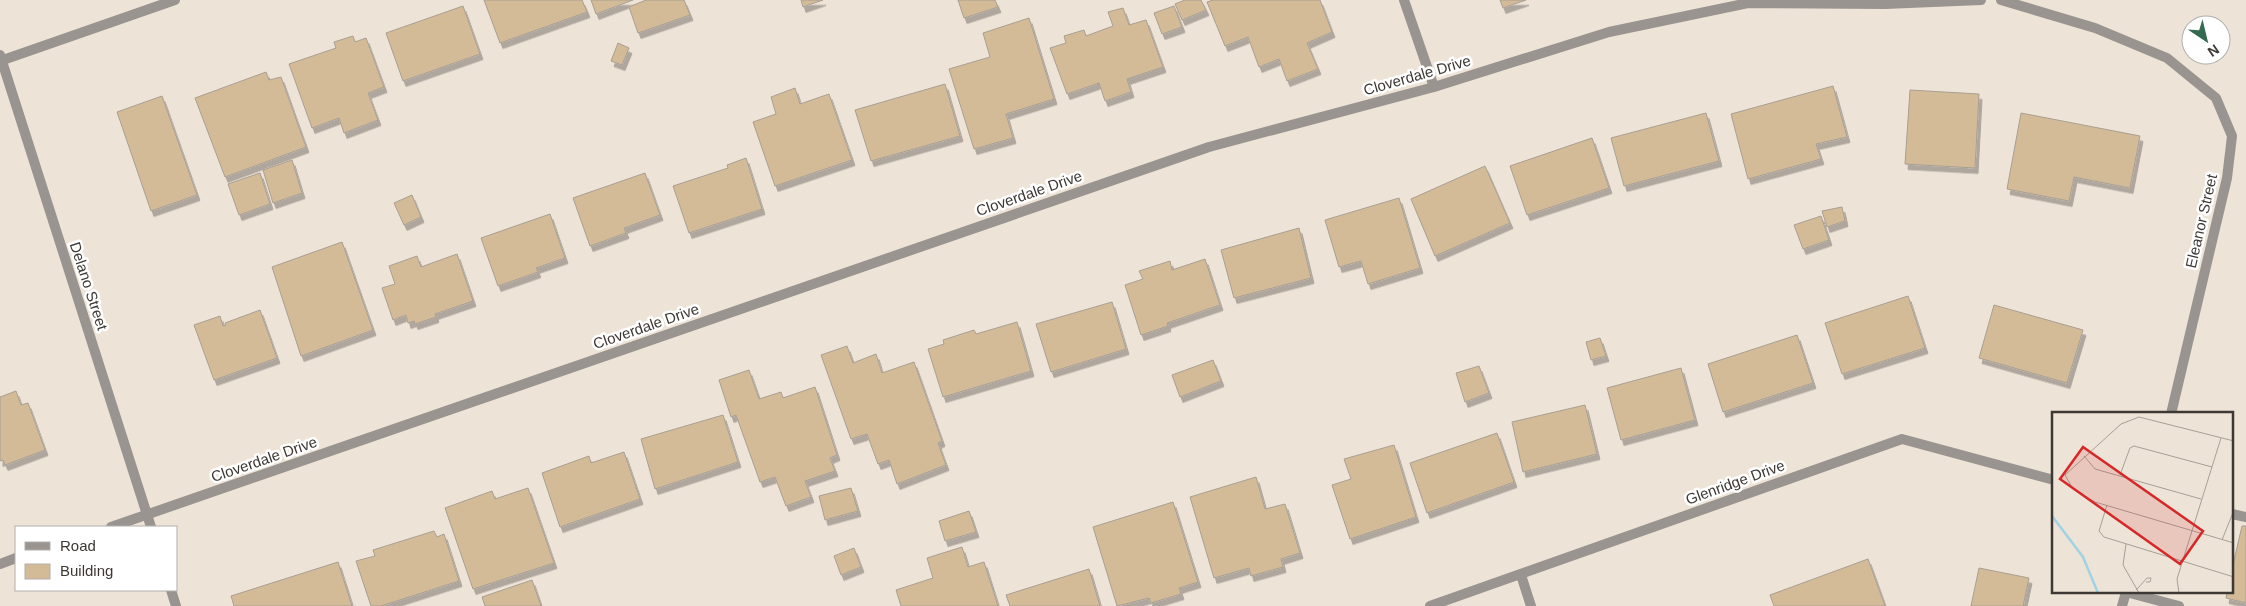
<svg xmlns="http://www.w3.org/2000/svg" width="2246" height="606" viewBox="0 0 2246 606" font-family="Helvetica,sans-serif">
	<defs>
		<filter id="shadow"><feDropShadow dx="3" dy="5.5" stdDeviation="0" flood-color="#0004"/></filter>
	</defs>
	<rect width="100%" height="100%" fill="#eee3d7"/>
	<path fill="#d4bb97" stroke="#a89f93" filter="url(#shadow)" d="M484,0h98l5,12 -87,31z
		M591,0h42l-37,14z
		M646,0h38l6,15 -52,18 -9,-26z
		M801,0h22l-20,7z
		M958,0h37l3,7 -34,11z
		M1185,0h16l5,10 -24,10 -7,-16z
		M1213,0h107l12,32 -25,11 11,26 -31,12 -8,-22 -20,8 -11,-30 -23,9 -18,-44z
		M1500,0h26l-23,8z
		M463,6l17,48 -77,27 -17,-48z
		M1174,6l8,21 -20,7 -8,-21z
		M1123,8l6,17 17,-5 17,47 -36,12 4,13 -26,9 -6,-18 -32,11 -17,-46 16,-5 -2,-7 20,-6 2,6 27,-10 -5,-14z
		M1029,18l25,81 -48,15 7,24 -39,11 -25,-80 41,-12 -7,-24z
		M353,36l2,6 11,-4 18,49 -16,6 10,27 -34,13 -5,-15 -27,10 -23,-64 47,-16 -2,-6z
		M618,43l11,5 -7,17 -11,-4z
		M266,72l3,8 12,-3 25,70 -81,30 -30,-79z
		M945,84l15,52 -89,25 -16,-51z
		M1833,86l14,51 -31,7 5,15 -73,20 -17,-65z
		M795,88l5,16 29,-10 23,66 -77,26 -22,-64 23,-8 -5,-17z
		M1910,90l69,4 -4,74 -70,-4z
		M162,96l35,99 -46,16 -34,-99z
		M1706,113l13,48 -95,25 -13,-48z
		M2021,113l119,23 -10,52 -56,-11 -5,24 -62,-12z
		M1592,138l17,50 -82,27 -17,-49z
		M746,158l16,51 -73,24 -16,-47 55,-18 -1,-3z
		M292,160l10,33 -29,10 -10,-33z
		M1485,166l25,57 -75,33 -24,-57z
		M260,173l10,31 -31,11 -11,-31z
		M645,173l15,42 -36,13 2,5 -36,13 -17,-48z
		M412,195l9,22 -17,8 -10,-22z
		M1399,198l21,70 -52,16 -7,-23 -22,6 -14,-47z
		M1842,207l3,14 -18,6 -5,-16z
		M550,214l15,44 -29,10 2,4 -40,14 -17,-48z
		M1821,216l8,24 -26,9 -9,-24z
		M1299,228l12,50 -77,20 -13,-48z
		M342,242l31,88 -72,26 -29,-89z
		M457,254l16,47 -38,13 1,3 -21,7 -1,-3 -6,2 -2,-8 -13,5 -11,-32 13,-4 -6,-18 28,-10 4,11z
		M1205,259l15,46 -53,18 1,3 -27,9 -16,-50 18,-6 -4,-8 31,-10 2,9z
		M1908,296l17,52 -83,26 -17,-51z
		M1112,302l14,47 -75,23 -15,-48z
		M1994,305l89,25 -16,53 -88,-25z
		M260,310l17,48 -63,22 -20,-55 26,-9 3,10 3,-1 -1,-2z
		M1017,322l14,49 -88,26 -15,-48 16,-5 -1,-4 31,-10 2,4z
		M1797,335l16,48 -90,29 -15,-48z
		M1600,338l6,18 -15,4 -5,-18z
		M847,346l6,17 23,-9 6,19 32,-11 28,79 -4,2 8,22 -49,19 -8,-24 -11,4 -11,-30 -16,5 -30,-84z
		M1213,360l8,21 -41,16 -8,-22z
		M1479,366l10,27 -24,9 -9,-29z
		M1681,368l14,52 -74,20 -14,-52z
		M749,370l10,29 22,-7 2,6 32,-11 22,68 -7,3 5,13 -30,10 6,16 -25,9 -11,-29 -15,5 -24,-67 -5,2 -12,-37z
		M16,391l5,14 7,-2 17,47 -40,15 -2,-5 -3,1v-64z
		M1585,405l12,49 -74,18 -11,-50z
		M723,415l15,47 -83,27 -14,-50z
		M1497,433l17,49 -87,31 -17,-50z
		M1394,445l22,72 -66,22 -18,-54 19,-6 -7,-20z
		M624,452l16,47 -80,28 -18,-54 47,-17 2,7z
		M1256,477l9,32 20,-5 15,49 -19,6 2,8 -32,9 -2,-8 -35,10 -24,-81z
		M528,488l26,75 -81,26 -28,-81 47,-17 3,8z
		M851,488l7,23 -33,9 -6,-24z
		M1173,502l25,80 -19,6 2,6 -30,9 -2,-5 -32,8 -24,-79z
		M969,511l7,21 -31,9 -6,-20z
		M2242,526h4v77l-20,-5 1,-6h5v-23z
		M434,531l3,6 7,-3 15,47 -78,25h-10l-15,-45 19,-5 -2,-6z
		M962,547l6,20 16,-5 14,44h-97l-5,-16 37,-12 -6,-20z
		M854,548l7,19 -20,8 -7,-19z
		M1868,559l17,47h-111l-4,-11z
		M338,562l14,44h-118l-3,-10z
		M1979,568l50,10 -6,28h-52z
		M1089,569l11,37h-90l-4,-11z
		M532,580l9,26h-56l-3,-9z"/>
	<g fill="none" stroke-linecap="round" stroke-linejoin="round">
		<path stroke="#aaa199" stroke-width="3" stroke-dasharray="1 4" stroke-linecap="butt" d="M2232,548l5,1"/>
		<path stroke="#99948f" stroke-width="10" d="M2232,514l14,3
			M2126,592l53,14"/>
		<path stroke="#99948f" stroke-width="10" d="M1404,0l30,87
			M2001,0l94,28 72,30 49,40 16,38 -5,42 -56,236
			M0,55l151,472
			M0,61l175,-61
			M111,527l1098,-380 225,-60 175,-55 139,-29 137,1 96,-4
			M0,564l16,-6
			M1521,575l10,31
			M171,590l5,16
			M1430,606l472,-167 152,41
			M2122,606l4,-14"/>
	</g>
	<g text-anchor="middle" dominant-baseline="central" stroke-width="5" stroke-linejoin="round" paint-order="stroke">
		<g font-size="15" fill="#3d3834" stroke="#fff">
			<text transform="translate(1417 75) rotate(-16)">Cloverdale Drive</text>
			<text transform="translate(1029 193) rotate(-19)">Cloverdale Drive</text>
			<text transform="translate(2201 221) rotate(-77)">Eleanor Street</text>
			<text transform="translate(89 286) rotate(72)">Delano Street</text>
			<text transform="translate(646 326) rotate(-19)">Cloverdale Drive</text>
			<text transform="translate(264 459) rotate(-19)">Cloverdale Drive</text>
			<text transform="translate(1735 482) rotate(-20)">Glenridge Drive</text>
		</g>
	</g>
	<g transform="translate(2052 412)">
		<rect width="181" height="181" fill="#eee3d7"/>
		<path fill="none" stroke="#a0d4e2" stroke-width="2.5" d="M0,104l31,41 15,36"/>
		<path fill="none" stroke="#a79f96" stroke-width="1" d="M182,29l-95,-24 -18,7 -56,51 8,14 22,13 139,41M32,44l11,13 106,30M68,63l10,-27 4,-2 78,21M55,93l-8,26 5,6 130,40M170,128l12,-30M74,132l-3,21 16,28M84,178l11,-12h4l-1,4h-4M127,181l-2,-14 44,-141"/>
		<path fill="#d62828" fill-opacity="0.15" stroke="#d62828" stroke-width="2.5" d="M31,35l120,84 -23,33 -120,-85z"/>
		<rect width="181" height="181" fill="none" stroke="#3d3834" stroke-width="2.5"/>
	</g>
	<rect x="15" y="526" width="162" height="65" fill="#ffffff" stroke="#b1afae"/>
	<rect x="25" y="542" width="25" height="8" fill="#99948f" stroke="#b1afae"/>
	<text x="60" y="551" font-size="15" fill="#3d3834">Road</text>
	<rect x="25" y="564" width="25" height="15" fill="#d4bb97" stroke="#b1afae"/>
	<text x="60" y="576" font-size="15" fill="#3d3834">Building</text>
	<g transform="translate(2206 40) rotate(145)"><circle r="24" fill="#ffffff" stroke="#b1afae"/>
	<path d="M0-4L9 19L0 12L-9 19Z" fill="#346a50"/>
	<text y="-8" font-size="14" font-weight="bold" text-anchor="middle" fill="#3d3834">N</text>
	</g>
</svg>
